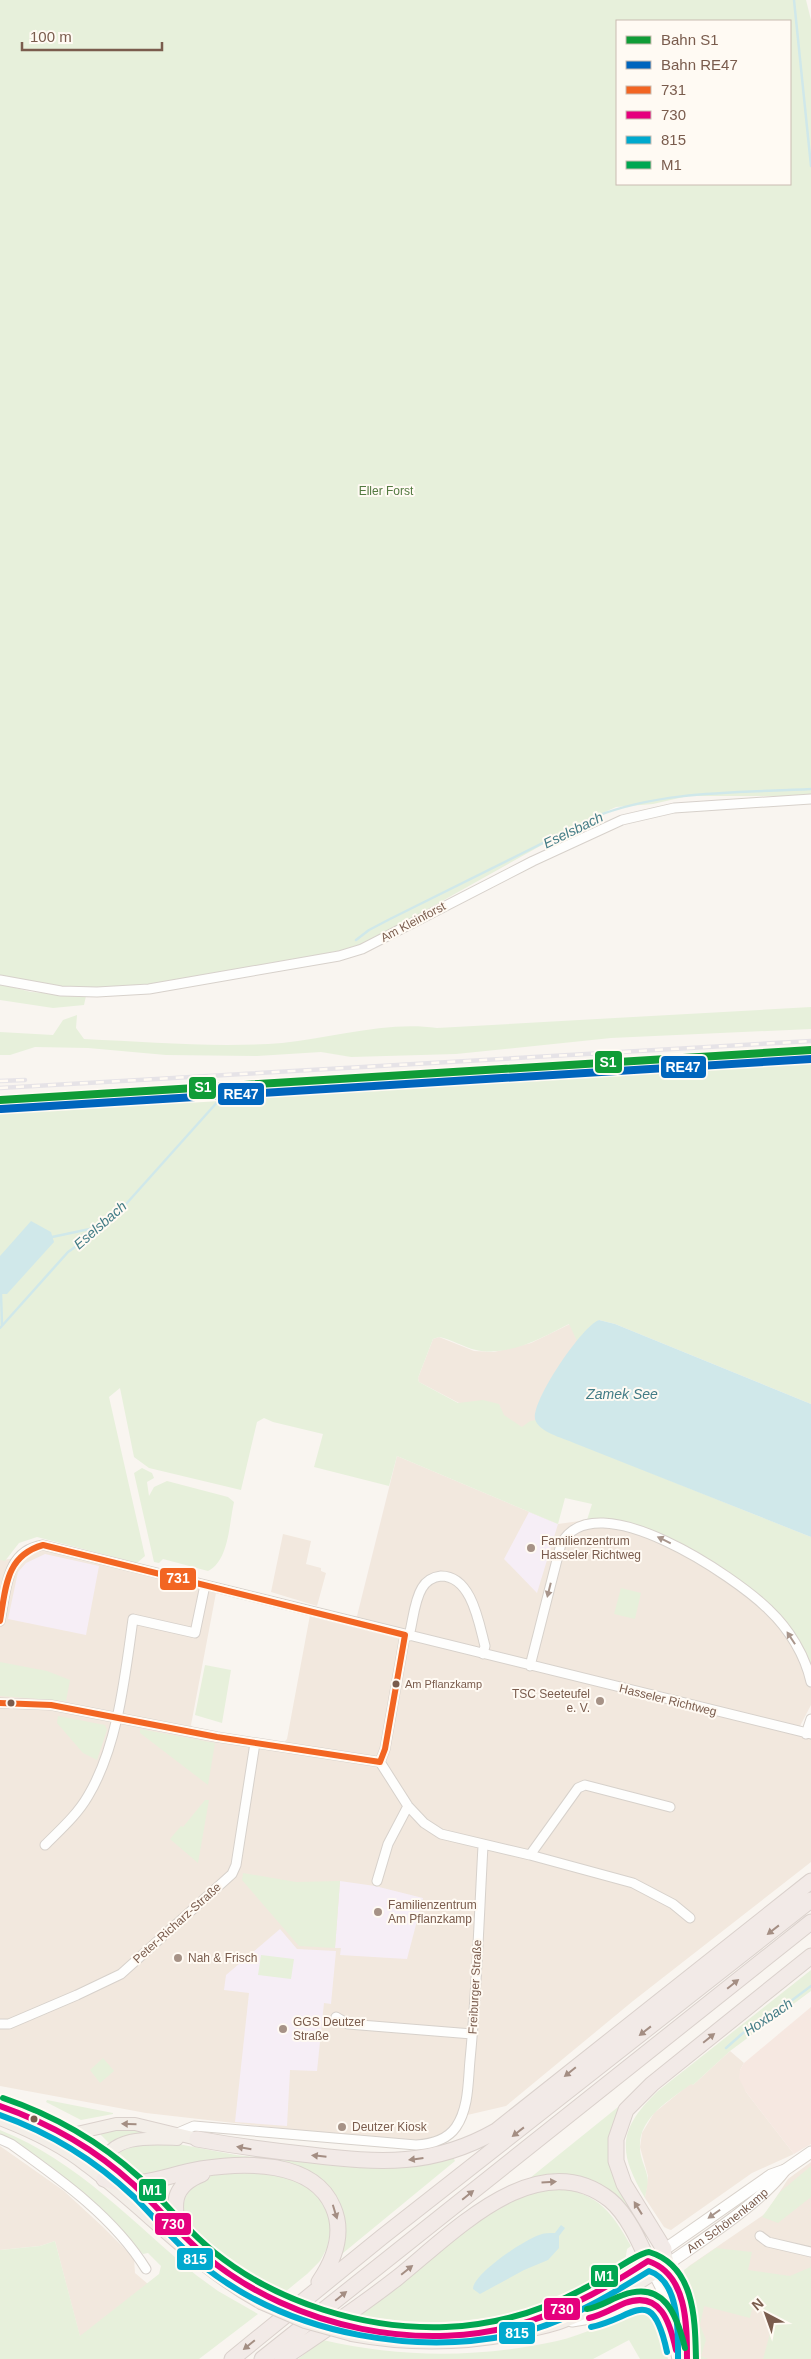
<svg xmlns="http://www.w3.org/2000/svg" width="811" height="2359" viewBox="0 0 811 2359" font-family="Helvetica,sans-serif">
	<rect width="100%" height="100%" fill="#f9f5f0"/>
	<path fill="#f2e8de" d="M570,1324l12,23 -56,91 -107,-56 -1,-4 15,-39 6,-2 35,14 20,1 37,-9z
		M397,1456l161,68 29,-4 23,2 44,12 116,75 41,69v27l-11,21 11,8v128l-178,139 -127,105 -43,10 -15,17 -30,11 -272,-31 -146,-27v-526l20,-2 23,-9 173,44 -25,132 5,9 83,14 8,-9 23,-124 47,1z
		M283,1534l28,7 -5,23 15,4v3l5,2 -9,33 -46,-14z
		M730,2051l14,12 -4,7 6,22 48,62 -42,19 -81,57 -3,-1 -4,-2 -19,-29 3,-22 -8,-29 2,-14 12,-20 37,-30 2,2z
		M0,2146l64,45 39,36 31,31 1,15 13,11 -68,53 -25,-96 -15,5 -40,4z
		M811,2162v197h-115l-2,-47 -10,-40 5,-6 77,-53 22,-34z"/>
	<path fill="#f6e8e1" d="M811,2007v137l-17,10 -48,-62 -7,-14 1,-8 4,-7z"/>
	<path fill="#f6eef6" d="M529,1512l29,12 -21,69 -33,-34z
		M45,1554l54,12 -13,69 -78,-16 10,-47 8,-9z
		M340,1881l35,5 48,12 -16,61 -67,-4 1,-7h-6z
		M280,1929l17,20 39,2 -5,53 -7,-1 -7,68 -27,-1 -3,56 -52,-4 14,-129 -25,-3 2,-15z"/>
	<path fill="#e7f0db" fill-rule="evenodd" d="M0,0h806l5,20v776h-123l-35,8 -37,3 -31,14 -225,126 -226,41 -73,1 -61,-11zM617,21h173v163h-173z
		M0,984l31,8 55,4 -2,9 -31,3 -53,-8z
		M811,1007v22l-200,9 -155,16 -105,3 -30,-5 -64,4 -91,-1 -78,-7 -53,-1 -25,8h-10v-23l53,3 10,-15 14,-5 -1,13 8,11c66,3 132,9 198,4 51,-5 104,-22 155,-15z
		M811,1061v343l-196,-80 -16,-4 -22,21 -8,-17c-27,14 -61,33 -93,26 -13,-3 -25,-11 -37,-13l-6,2 -15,39 1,4 39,21 25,-3 16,4 5,11 18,12 8,-6 6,-1 13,12 262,105v141l-22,-47 -91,-75 -88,-34 -23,-2 5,-16 -27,-6 -7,26 -161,-68 -8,30 -75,-19 9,-33 -50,-12 -9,-4 -7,4 -16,68 -92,-22 -15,-11 -14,-69 -11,9 36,159 -8,7 -100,-26 -18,6 -14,18 -5,-1v-449z
		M142,1468l10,5 2,5 -7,4 2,14 5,-9 13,-6 61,16 6,5c-5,22 -5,59 -26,69l-45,-12 -4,4 -5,-1 -20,-89z
		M621,1588l20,5 -6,26 -21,-5z
		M0,1662l47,9 23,9 -4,21 -66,-5z
		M205,1665l26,5 -9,53 -27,-8z
		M58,1716l47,9 2,5 -10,30 -14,-7 -26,-30z
		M140,1729l75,14 -7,42 -68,-52z
		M205,1800h4l-11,63 -28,-24 11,-13 2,1z
		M243,1873l53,9 44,-1 -5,67 -36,-2 -57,-66z
		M261,1955l33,4 -3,20 -33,-4z
		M811,1970v21l-81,60 -37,34 -2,-1c-21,16 -53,34 -51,64 0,10 5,18 7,27 2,6 -1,16 -2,23 -27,-46 -28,-68 13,-107z
		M103,2058l11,13 -14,12 -10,-13z
		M47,2100l66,13v1l-32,6 -35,-18z
		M618,2107l2,2 -10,28 38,98 -3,2c-17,-22 -35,-55 -66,-60 -14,-2 -32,3 -47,4l-2,-3z
		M0,2130c78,31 133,93 196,145l22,16 40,23 -59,45h-199v-109l40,-4 15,-5 25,95 79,-62 2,-8 -13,-13 -5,1c-42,-43 -88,-94 -143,-118z
		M107,2130h31l6,2 -33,13 -13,-13z
		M142,2144h36l58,11 53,6 164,-4 2,4 -118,97 4,-43 -52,-50 -143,13 -28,-26z
		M811,2166v31l-33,26 -16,-6 18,-25z
		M265,2172l32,5 29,24 5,26 -4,21 -7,13 -13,13 -22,18c-26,-12 -87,-45 -100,-70 -3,-6 -2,-12 -1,-19 2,-13 14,-20 26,-25l-1,-3z
		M561,2188c39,7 51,25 70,58l-4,3 -2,13c-82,55 -171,71 -268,53l121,-94 36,-23 34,-9z
		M716,2248l36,4 -4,18 42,6 21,-9v92h-48l12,-44 -23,-6 -2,9 -46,-12 -4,19 6,15 -5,16 7,3h-13l-2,-46 -9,-43z
		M646,2311l10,9 12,39h-28l-11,-19 -36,19h-295l25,-19c77,18 156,18 234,1 26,-6 52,-19 78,-29z"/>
	<path fill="#d0e8ea" d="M31,1221l20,11 3,10 -47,52h-7v-38z
		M599,1320l16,4 196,80v133l-237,-94c-11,-5 -36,-11 -39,-24 -3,-19 47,-93 64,-99z
		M561,2225l4,3 -6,8v12l-11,12 -24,10 -44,24 -7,-5c0,-15 51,-49 66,-54 5,-2 10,-2 16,-2z"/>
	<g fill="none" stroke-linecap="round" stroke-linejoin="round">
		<path stroke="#d0e8ea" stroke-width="2.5" d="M794,0l17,166
			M356,940l13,-10 21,-11 207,-103c67,-26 143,-23 214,-27
			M52,1237l52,-11
			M1,1294l1,31
			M0,1328l68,-76 37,-26 13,-13 102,-114
			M726,2048l17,-15 20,-11 48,-36"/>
		<defs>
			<path id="street" d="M0,980l61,11 36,1 52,-3 190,-33 23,-7 171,-88 89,-41 52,-12 137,-9
				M0,1621c7,-32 5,-70 43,-76l768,189
				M409,1636c4,-15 5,-35 13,-48 4,-7 11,-11 19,-12 31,0 38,48 44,70l-2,8
				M530,1666l31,-122c34,-63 175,33 208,66 20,19 36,45 42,72
				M0,1703l51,2 166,32 163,25 28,44 16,17 17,11 89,21 103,28 40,21 17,14
				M806,1734l5,-15
				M380,1762l5,-13 20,-114
				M45,1845c16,-16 32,-30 43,-49 30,-50 37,-120 45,-177l62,14 10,-48
				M530,1855l48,-67 7,-3 85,22
				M377,1881l11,-37 20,-38
				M336,2017l12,7 124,10
				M0,2024h9l68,-29 44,-21 111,-100 4,-9 19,-122
				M173,2135l21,-9 222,19c16,-1 31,-5 40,-18 13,-19 12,-46 14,-67 7,-71 9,-143 13,-214
				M0,2139l11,5c49,35 103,73 135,125
				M760,2236l8,6 43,10"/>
			<g id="secondary">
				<path d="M648,2261l123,-86 14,-5 26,-18"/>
				<path d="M651,2267l10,20 17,72"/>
				<path d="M572,2321l24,-4 34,-15 10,-2 16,4 14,17"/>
				<path id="s1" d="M687,2359c0,-37 -7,-61 -19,-95 37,-26 91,-60 117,-94"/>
			</g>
			<path id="primary" d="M0,2106c34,11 67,25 96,47 36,27 63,62 97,93 23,20 49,36 76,51
				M0,2119c31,12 61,26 87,47 60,45 108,101 174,137
				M68,2135l48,-11h19l62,15
				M102,2167c7,-33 51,-29 75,-28
				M361,2328c72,13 148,6 216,-24 25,-12 48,-28 71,-43
				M352,2335c59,11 118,10 177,-4 11,-3 23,-5 33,-9 37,-14 74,-36 106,-58l-4,-15"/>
			<path id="highway" d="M197,2139c38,7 75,12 114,16 69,8 122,12 185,-24l315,-250
				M104,2179c39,11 60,-4 97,-10 43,-7 112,-9 132,38 12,27 1,53 -14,75
				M179,2233c-6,-28 -8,-47 23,-59
				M664,2249l-40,-65 -8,-23v-22l10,-29 26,-26 159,-128
				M232,2359l150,-122 429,-337
				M262,2359l549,-437
				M282,2359c39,-26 78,-52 115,-81 54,-43 140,-136 213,-78 17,14 29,41 38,61"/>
		</defs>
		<use href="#street" stroke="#d7d1cb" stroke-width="11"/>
		<use href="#secondary" stroke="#d9d2cb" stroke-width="13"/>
		<use href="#primary" stroke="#dad1cc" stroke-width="14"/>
		<use href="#highway" stroke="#dad1cc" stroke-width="17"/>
		<use href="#street" stroke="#fefefd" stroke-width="9"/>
		<use href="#secondary" stroke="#fefefd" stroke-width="11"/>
		<use href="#primary" stroke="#f3eee8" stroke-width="12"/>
		<use href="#highway" stroke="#f2eae7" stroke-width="15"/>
		<defs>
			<path id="rail" d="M0,1081l25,-1
				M0,1088l811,-47"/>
		</defs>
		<use href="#rail" stroke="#e6e3e7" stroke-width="4.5"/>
		<use href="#rail" stroke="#fffaf3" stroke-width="2.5" stroke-dasharray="8" stroke-linecap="butt"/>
		<defs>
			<path id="primary-bridge" d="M269,2297l37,15 55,16
				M261,2303l44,19 47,13"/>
		</defs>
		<use href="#primary-bridge" stroke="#dad1cc" stroke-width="14" stroke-linecap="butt"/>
		<use href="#primary-bridge" stroke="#f3eee8" stroke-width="12"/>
		<defs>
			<path id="bus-1" d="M0,1621c6,-33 5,-65 43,-76l362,90
				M0,1703l51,2 166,32 163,25
				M380,1762l5,-13 20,-114"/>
			<path id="bus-2" d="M0,2106c49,17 94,42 133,78 26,24 48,52 75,74 86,70 217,98 322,63 43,-14 81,-36 118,-60 39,13 39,63 39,98
				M589,2318c13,-3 24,-10 36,-15 36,-13 45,20 51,47"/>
			<path id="bus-3" d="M0,2115c51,18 95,45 134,82 23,23 44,49 69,69 89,70 220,93 329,64 42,-13 80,-36 117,-59 31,10 29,61 29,88
				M591,2327c44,-9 61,-45 76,25"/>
			<path id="bus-4" d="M3,2098c50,17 96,43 136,79 25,24 47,53 75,75 63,51 151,78 232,75 50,-2 97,-16 141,-40 13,-7 50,-34 62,-35 46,14 46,67 47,107
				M587,2309c13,-2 24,-10 36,-14 41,-15 54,20 62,53"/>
		</defs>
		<use href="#bus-1" stroke="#fffaf3" stroke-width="10"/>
		<use href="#bus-2" stroke="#fffaf3" stroke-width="10"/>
		<use href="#bus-3" stroke="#fffaf3" stroke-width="10"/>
		<use href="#bus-4" stroke="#fffaf3" stroke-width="10"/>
		<use href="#bus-1" stroke="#f26522" stroke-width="6"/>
		<use href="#bus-2" stroke="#e5007d" stroke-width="6"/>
		<use href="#bus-3" stroke="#00a9ce" stroke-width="6"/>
		<use href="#bus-4" stroke="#00a651" stroke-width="6"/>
		<defs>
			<path id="rail-1" d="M0,1100l811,-50"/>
			<path id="rail-2" d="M1,1109l810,-50"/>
		</defs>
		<use href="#rail-1" stroke="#fffaf3" stroke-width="11"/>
		<use href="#rail-2" stroke="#fffaf3" stroke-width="11"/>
		<use href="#rail-1" stroke="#109c37" stroke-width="8"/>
		<use href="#rail-2" stroke="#0065bd" stroke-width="8"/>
	</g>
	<defs><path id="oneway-solid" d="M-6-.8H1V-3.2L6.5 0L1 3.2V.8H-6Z" transform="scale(1.25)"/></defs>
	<g fill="#a8958b">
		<use href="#oneway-solid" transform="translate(664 1540) rotate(-154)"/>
		<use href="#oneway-solid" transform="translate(549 1590) rotate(104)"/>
		<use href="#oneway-solid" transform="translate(791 1638) rotate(-123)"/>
		<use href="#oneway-solid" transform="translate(714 2214) rotate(145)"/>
	</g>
	<g fill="#a48e83">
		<use href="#oneway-solid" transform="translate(773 1930) rotate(142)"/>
		<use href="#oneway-solid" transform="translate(733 1984) rotate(-39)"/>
		<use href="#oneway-solid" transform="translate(645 2031) rotate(142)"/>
		<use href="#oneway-solid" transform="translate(709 2038) rotate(-39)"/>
		<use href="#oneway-solid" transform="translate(570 2072) rotate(141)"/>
		<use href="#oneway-solid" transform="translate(518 2132) rotate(142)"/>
		<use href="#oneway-solid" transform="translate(244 2148) rotate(-170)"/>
		<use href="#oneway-solid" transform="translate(319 2156) rotate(-174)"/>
		<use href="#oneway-solid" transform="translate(416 2159) rotate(173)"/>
		<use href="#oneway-solid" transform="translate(549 2182) rotate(-4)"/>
		<use href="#oneway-solid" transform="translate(468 2195) rotate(-39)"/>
		<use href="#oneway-solid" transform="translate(638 2208) rotate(-122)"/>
		<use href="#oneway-solid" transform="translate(335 2212) rotate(73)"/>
		<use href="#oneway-solid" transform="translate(407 2270) rotate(-39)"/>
		<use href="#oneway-solid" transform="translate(341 2296) rotate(-39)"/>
		<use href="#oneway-solid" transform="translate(249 2345) rotate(141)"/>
	</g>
	<use fill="#a48f83" href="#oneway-solid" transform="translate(129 2124) rotate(-179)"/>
	<g fill="#a69286" stroke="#fffaf3" stroke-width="2">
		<circle cx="531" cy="1548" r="5"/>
		<circle cx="600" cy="1701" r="5"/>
		<circle cx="378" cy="1912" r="5"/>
		<circle cx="178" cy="1958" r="5"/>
		<circle cx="283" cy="2029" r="5"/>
		<circle cx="342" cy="2127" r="5"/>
	</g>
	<g fill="#7a5c4d" stroke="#fffaf3" stroke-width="2">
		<circle cx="396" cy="1684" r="4.5"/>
		<circle cx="11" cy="1703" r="4.5"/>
		<circle cx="34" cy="2119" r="4.5"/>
	</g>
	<g text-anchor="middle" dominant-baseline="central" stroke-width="4" stroke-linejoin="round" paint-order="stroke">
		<g font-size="11" fill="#7a5c4d" stroke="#fffaf3" text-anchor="start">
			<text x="405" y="1684">Am Pflanzkamp</text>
		</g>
		<g font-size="12" fill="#537a41" stroke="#fffaf3">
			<text x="386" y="491">Eller Forst</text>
		</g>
		<g font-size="12" fill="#7a5c4d" stroke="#fffaf3">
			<text transform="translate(413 922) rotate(-28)">Am Kleinforst</text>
			<text transform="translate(668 1700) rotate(14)">Hasseler Richtweg</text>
			<text transform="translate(177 1923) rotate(-42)">Peter-Richarz-Straße</text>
			<text transform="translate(475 1987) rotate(-87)">Freiburger Straße</text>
			<text stroke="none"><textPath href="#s1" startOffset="171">Am Schönenkamp</textPath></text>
		</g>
		<g font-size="12" fill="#7a5c4d" stroke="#fffaf3" text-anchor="start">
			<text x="541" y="1541">Familienzentrum<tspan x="541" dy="14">Hasseler Richtweg</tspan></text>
			<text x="590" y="1694" text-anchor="end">TSC Seeteufel<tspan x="590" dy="14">e. V.</tspan></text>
			<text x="388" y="1905">Familienzentrum<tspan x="388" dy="14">Am Pflanzkamp</tspan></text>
			<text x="188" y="1958">Nah &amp; Frisch</text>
			<text x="293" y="2022">GGS Deutzer<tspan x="293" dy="14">Straße</tspan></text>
			<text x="352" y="2127">Deutzer Kiosk</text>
		</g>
		<g font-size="14" font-style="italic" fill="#437c86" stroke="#fffaf3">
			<text transform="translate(573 830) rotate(-26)">Eselsbach</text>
			<text transform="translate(100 1225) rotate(-41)">Eselsbach</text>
			<text x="622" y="1394">Zamek See</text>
			<text transform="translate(768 2017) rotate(-34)">Hoxbach</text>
		</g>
	</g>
	<g stroke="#fffaf3" stroke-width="2">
		<rect x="594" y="1050" width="29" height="24" rx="5" fill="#109c37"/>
		<rect x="660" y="1055" width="47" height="24" rx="5" fill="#0065bd"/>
		<rect x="188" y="1076" width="29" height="24" rx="5" fill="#109c37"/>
		<rect x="217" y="1082" width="48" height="24" rx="5" fill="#0065bd"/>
		<rect x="159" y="1567" width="38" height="24" rx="5" fill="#f26522"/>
		<rect x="138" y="2178" width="29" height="24" rx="5" fill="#00a651"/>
		<rect x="154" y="2212" width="38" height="24" rx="5" fill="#e5007d"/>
		<rect x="176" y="2247" width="38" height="24" rx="5" fill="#00a9ce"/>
		<rect x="590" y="2264" width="29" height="24" rx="5" fill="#00a651"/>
		<rect x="543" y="2297" width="38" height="24" rx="5" fill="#e5007d"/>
		<rect x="498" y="2321" width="38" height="24" rx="5" fill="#00a9ce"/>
	</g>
	<g font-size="14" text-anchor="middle" font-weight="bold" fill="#fff">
		<text x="608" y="1067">S1</text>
		<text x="683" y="1072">RE47</text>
		<text x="203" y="1092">S1</text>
		<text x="241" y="1099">RE47</text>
		<text x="178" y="1583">731</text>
		<text x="152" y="2195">M1</text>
		<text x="173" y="2229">730</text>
		<text x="195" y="2264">815</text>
		<text x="604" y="2281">M1</text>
		<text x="562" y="2314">730</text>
		<text x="517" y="2338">815</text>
	</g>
	<rect x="616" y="20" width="175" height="165" fill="#fffaf3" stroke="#cabbb1"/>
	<rect x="626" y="36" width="25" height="8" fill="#109c37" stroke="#cabbb1"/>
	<text x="661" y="45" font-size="15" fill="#7a5c4d">Bahn S1</text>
	<rect x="626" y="61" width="25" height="8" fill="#0065bd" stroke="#cabbb1"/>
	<text x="661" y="70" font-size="15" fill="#7a5c4d">Bahn RE47</text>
	<rect x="626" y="86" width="25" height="8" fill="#f26522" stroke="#cabbb1"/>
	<text x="661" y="95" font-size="15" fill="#7a5c4d">731</text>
	<rect x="626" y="111" width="25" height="8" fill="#e5007d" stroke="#cabbb1"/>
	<text x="661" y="120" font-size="15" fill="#7a5c4d">730</text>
	<rect x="626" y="136" width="25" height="8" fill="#00a9ce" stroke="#cabbb1"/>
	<text x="661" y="145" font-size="15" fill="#7a5c4d">815</text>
	<rect x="626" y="161" width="25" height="8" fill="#00a651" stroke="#cabbb1"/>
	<text x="661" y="170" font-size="15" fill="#7a5c4d">M1</text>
	<g transform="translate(766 2314) rotate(319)" stroke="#fffaf3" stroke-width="4" paint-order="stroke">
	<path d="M0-4L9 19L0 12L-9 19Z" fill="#7a5c4d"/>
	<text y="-8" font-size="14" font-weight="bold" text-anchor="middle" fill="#7a5c4d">N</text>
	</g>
	<path d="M22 42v8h140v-8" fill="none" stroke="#7a5c4d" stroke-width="2.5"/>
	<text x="30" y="42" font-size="15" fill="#7a5c4d" stroke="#fffaf3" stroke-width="4" paint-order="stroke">100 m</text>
</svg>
